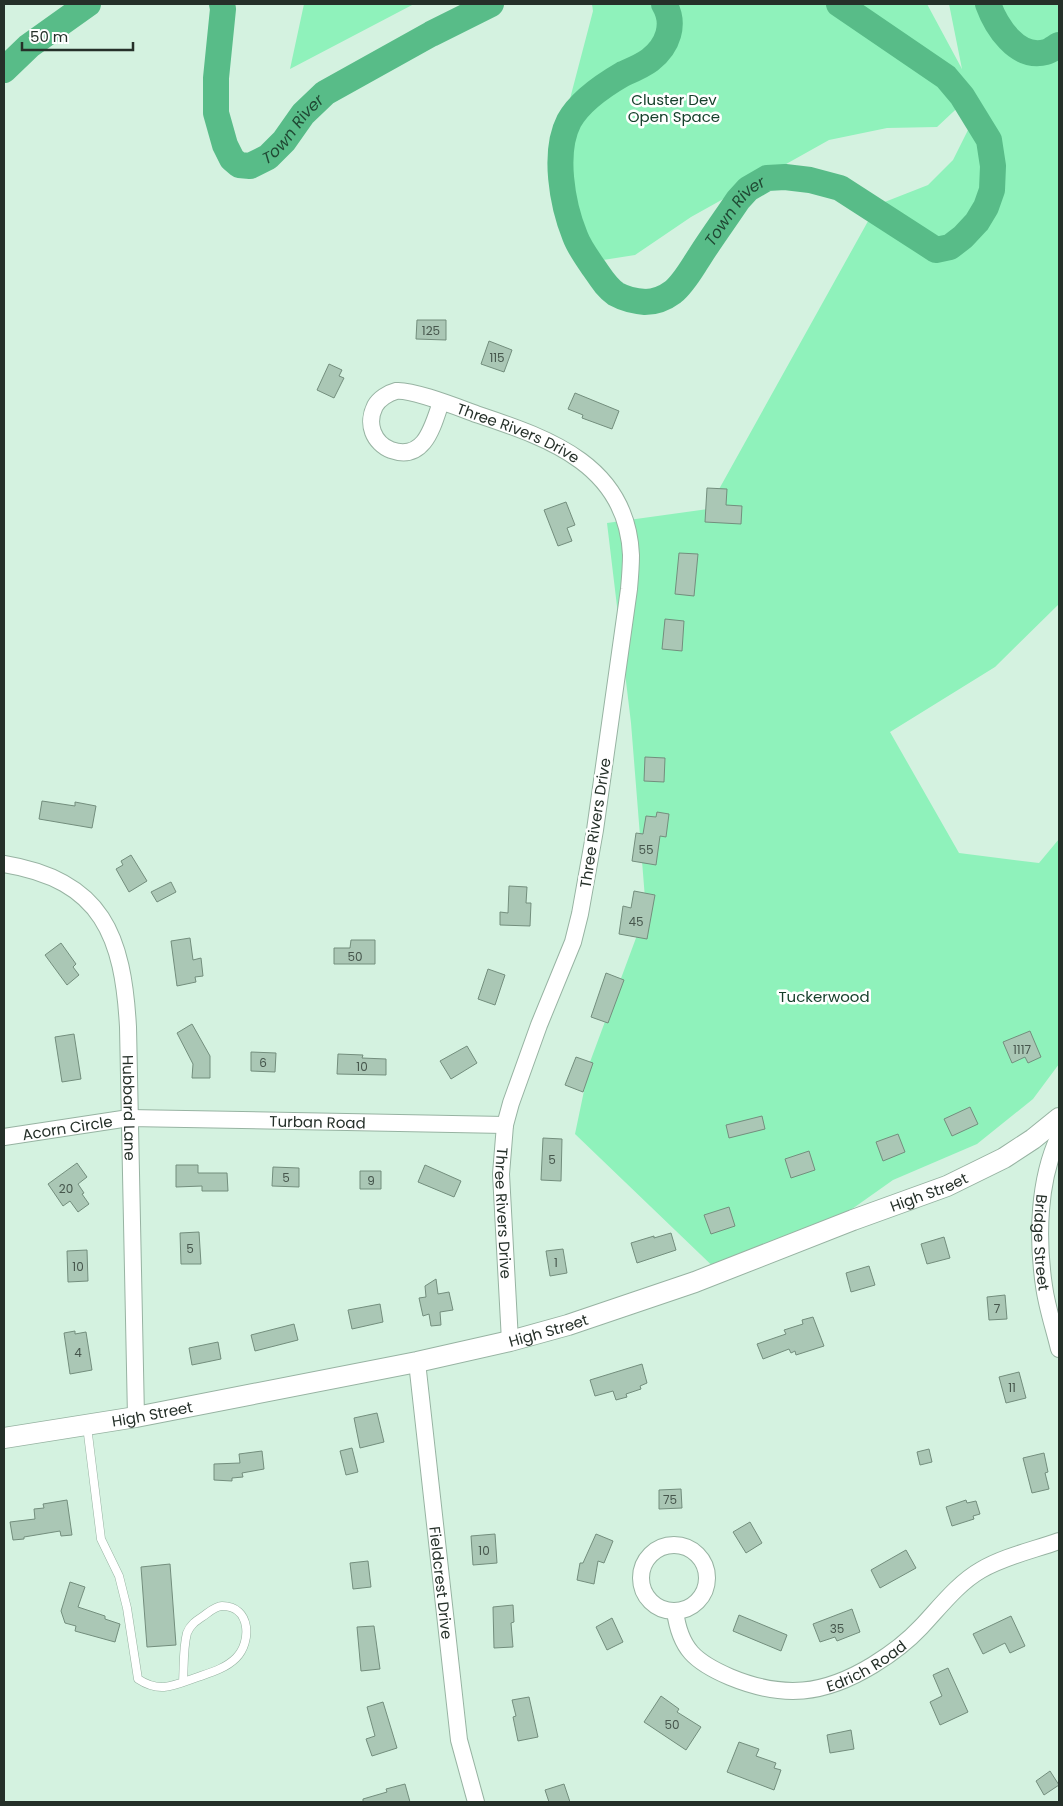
<svg xmlns="http://www.w3.org/2000/svg" width="1063" height="1806" viewBox="0 0 1063 1806" font-family="Poppins,sans-serif">
	<rect width="100%" height="100%" fill="#d4f2e0"/>
	<path fill="#8ff2bb" d="M304,4h110l-124,65z
		M592,4h335l35,65 -13,-65h110v600l-64,63 -105,65 69,121 80,10 20,-24v225l-26,35 -56,45 -84,36 -82,58 -86,40 -150,-144 15,-72 56,-151 -15,-188 -24,-200 101,-14 169,-304 51,-20 25,-25 20,-40 -5,-22 -31,29 -50,1 -58,12 -138,77 -56,38 -51,8 -23,-33 -11,-55 43,-164z"/>
	<g fill="none" stroke-linecap="round" stroke-linejoin="round">
		<g stroke="#58bc88" stroke-width="26">
			<path id="s1" d="M222,4l1,5 -7,69v35l9,32 7,14 7,6 11,1 18,-9 16,-16 19,-27 22,-21 106,-59 60,-30"/>
			<path id="s2" d="M664,4c12,20 4,42 -14,56 -8,6 -18,10 -27,14 -19,11 -43,27 -54,47 -16,31 -7,83 6,115 4,11 12,22 19,32 7,10 12,19 22,26 9,5 18,7 29,8 10,0 20,-4 28,-10 11,-9 19,-24 27,-36 12,-19 26,-38 38,-56l10,-11 19,-11 18,-1 25,3 30,8 96,62 14,-3 13,-10 14,-15 9,-15 6,-17 1,-24 -4,-26 -27,-44 -16,-19 -107,-73"/>
			<path d="M988,4c8,22 29,56 58,48 4,-1 9,-5 13,-7"/>
			<path d="M4,70l25,-24 59,-42"/>
		</g>
	</g>
	<path fill="#aac7b5" stroke="#738e7d" d="M417,320h29v20l-30,-1z
		M489,341l23,9 -8,22 -23,-8z
		M329,364l13,6 -3,6 5,2 -10,20 -17,-8z
		M575,393l44,18 -7,18 -30,-11 1,-3 -15,-6z
		M707,488l20,1 -1,16 16,1 -1,18 -36,-2z
		M566,502l9,23 -8,3 5,13 -14,5 -14,-36z
		M679,553l19,1 -4,42 -19,-2z
		M665,619l19,2 -2,30 -20,-2z
		M645,757l20,1 -1,24 -20,-1z
		M42,801l33,5v-4l21,4 -4,22 -53,-9z
		M657,812l12,2 -3,23 -6,-1 -4,29 -24,-4 4,-28 7,1 3,-18 10,1z
		M131,855l16,26 -18,11 -13,-23 7,-4 -2,-4z
		M171,882l5,10 -19,10 -6,-10z
		M509,886l18,1 -1,16h5l-1,23 -30,-1v-13l8,1z
		M634,891l21,4 -8,44 -28,-5 4,-28 8,2z
		M190,938l3,22 8,-2 2,18 -8,1 1,5 -19,4 -6,-45z
		M351,940h24v24h-41v-16h16z
		M61,943l15,21 -3,3 6,8 -12,10 -22,-30z
		M488,969l17,6 -10,30 -17,-6z
		M606,973l18,7 -16,43 -17,-6z
		M192,1024l18,32v22h-18l1,-14 -16,-31z
		M1030,1031l11,26 -13,6 -3,-6 -13,6 -9,-21z
		M74,1034l7,45 -19,3 -7,-45z
		M467,1046l10,17 -26,16 -11,-18z
		M251,1052l25,1 -1,19 -24,-1z
		M338,1054l25,1 -1,3 24,1v16l-49,-1z
		M576,1057l17,6 -10,29 -18,-7z
		M970,1107l8,17 -26,12 -8,-17z
		M762,1116l3,13 -36,9 -3,-13z
		M898,1134l7,18 -22,9 -7,-19z
		M543,1138l19,1 -1,42 -20,-1z
		M809,1151l6,19 -24,8 -6,-19z
		M77,1163l10,14 -9,7 6,9 -2,1 7,10 -11,8 -8,-11 -7,5 -15,-22z
		M176,1165h22v8h29l1,18h-26v-5l-26,1z
		M425,1165l36,16 -7,16 -36,-15z
		M273,1167l26,1v19l-27,-1z
		M360,1171h21v18h-21z
		M729,1207l6,19 -24,8 -7,-19z
		M199,1232l2,32h-20l-1,-31z
		M671,1233l5,17 -39,13 -6,-20 23,-7v2z
		M944,1237l6,21 -23,6 -6,-20z
		M563,1249l4,24 -17,3 -4,-25z
		M87,1250l1,31 -20,1 -1,-31z
		M869,1266l6,19 -24,7 -5,-19z
		M436,1279l2,15 11,-2 4,18 -13,2 1,13 -10,1 -2,-12 -6,2 -4,-18 7,-1 -1,-11z
		M1005,1295l2,24 -18,1 -2,-23z
		M380,1304l3,18 -31,7 -4,-19z
		M813,1317l11,29 -28,9 -1,-4 -4,2 -2,-4 -26,10 -6,-15 29,-10 -2,-4 19,-6 -1,-4z
		M294,1324l4,16 -43,11 -4,-16z
		M75,1331v3l11,-2 6,38 -22,4 -6,-41z
		M218,1342l3,17 -29,6 -3,-17z
		M642,1364l5,19 -7,3 1,3 -15,5 1,3 -11,3 -3,-9 -18,5 -5,-16z
		M1019,1372l7,26 -20,5 -7,-26z
		M377,1413l7,29 -24,6 -6,-30z
		M352,1448l6,24 -12,3 -6,-24z
		M929,1449l3,13 -12,3 -3,-13z
		M262,1451l2,18 -22,4 1,4 -11,1v3l-18,-1v-16l26,-1 -1,-9z
		M1044,1453l4,19 -3,1 4,16 -17,4 -9,-35z
		M681,1489l1,19 -23,1v-19z
		M67,1500l5,35 -11,1 -1,-5 -36,6v2l-11,1 -3,-18 25,-3 -1,-10 10,-1 -1,-4z
		M966,1500l1,3 9,-2 4,13 -7,2 1,3 -22,7 -6,-19z
		M750,1522l12,21 -16,10 -13,-21z
		M495,1534l2,29 -24,2 -2,-29z
		M596,1534l17,7 -9,22 -6,-2 -4,23 -17,-4 3,-17h3z
		M906,1550l10,18 -36,20 -9,-18z
		M368,1561l3,26 -18,2 -3,-26z
		M170,1564l6,81 -29,2 -6,-80z
		M70,1582l15,5 -7,20 27,9v3l15,5 -5,18 -40,-11 1,-5 -11,-3 -4,-12z
		M513,1605l1,17 -3,1 2,24 -19,1 -1,-41z
		M852,1609l8,23 -23,9 -2,-4 -15,5 -7,-18z
		M739,1615l48,20 -6,16 -48,-20z
		M1011,1616l14,30 -15,7 -5,-10 -22,11 -10,-20z
		M612,1618l11,24 -16,8 -11,-23z
		M374,1626l6,43 -19,2 -4,-44z
		M948,1668l20,44 -28,13 -10,-23 12,-6 -9,-21z
		M661,1696l18,13 -2,3 24,15 -15,23 -42,-28z
		M529,1697l9,40 -20,4 -5,-24 3,-1 -4,-16z
		M383,1702l14,46 -25,8 -6,-17 9,-3 -8,-29z
		M851,1730l3,19 -24,4 -3,-18z
		M739,1742l20,7 -3,7 20,7 -2,5 7,2 -7,20 -47,-18z
		M1050,1771l9,14 -15,10 -8,-14z
		M405,1784l5,18h-47v-3l24,-7 -1,-3z
		M564,1784l6,18h-21l-4,-12z"/>
	<g fill="none" stroke-linecap="round" stroke-linejoin="round">
		<defs>
			<path id="service" d="M87,1426l14,113 18,37 8,32 11,71c21,14 35,7 57,-1 14,-5 30,-9 41,-20 16,-16 15,-52 -14,-52 -7,0 -14,7 -20,11 -6,4 -12,8 -15,16 -4,15 -3,34 -4,49"/>
			<g id="minor">
				<path id="s3" d="M441,402c-8,23 -16,60 -50,48 -8,-3 -15,-10 -18,-18 -3,-8 -2,-18 2,-26 4,-7 13,-13 21,-15 16,-2 66,18 83,24 72,24 148,51 152,140 0,12 -1,23 -2,34l-34,241 -15,84 -7,28 -34,83 -28,78 -6,22 -4,49 9,167"/>
				<path id="s4" d="M4,864c99,16 119,73 124,163l8,390"/>
				<path id="s5" d="M1059,1136c-21,45 -22,102 -15,150 3,22 10,42 15,63"/>
				<path id="s6" d="M4,1137l125,-19 376,7"/>
				<path id="s7" d="M417,1362l42,378 17,62"/>
				<circle cx="674" cy="1578" r="33"/>
				<path id="s8" d="M675,1611c5,38 20,51 55,66 53,22 94,18 143,-12 18,-11 34,-23 48,-38 18,-19 37,-44 60,-57 24,-14 53,-20 78,-29"/>
			</g>
			<g id="tertiary">
				<path id="s9" d="M4,1438l132,-21 281,-55 93,-21 58,-16 127,-43 158,-62 94,-34 57,-28 29,-19 26,-21"/>
			</g>
		</defs>
		<use href="#service" stroke="#97b3a2" stroke-width="9"/>
		<use href="#minor" stroke="#97b3a2" stroke-width="18"/>
		<use href="#tertiary" stroke="#97b3a2" stroke-width="22"/>
		<use href="#service" stroke="#fff" stroke-width="8"/>
		<use href="#minor" stroke="#fff" stroke-width="16"/>
		<use href="#tertiary" stroke="#fff" stroke-width="20"/>
	</g>
	<g text-anchor="middle" dominant-baseline="central" stroke-width="5" stroke-linejoin="round" paint-order="stroke">
		<g font-size="12" fill="#46564c">
			<text x="431" y="330">125</text>
			<text x="497" y="357">115</text>
			<text x="646" y="849">55</text>
			<text x="636" y="921">45</text>
			<text x="355" y="956">50</text>
			<text x="1022" y="1049">1117</text>
			<text x="263" y="1062">6</text>
			<text x="362" y="1066">10</text>
			<text x="552" y="1159">5</text>
			<text x="286" y="1177">5</text>
			<text x="371" y="1180">9</text>
			<text x="66" y="1188">20</text>
			<text x="190" y="1248">5</text>
			<text x="556" y="1262">1</text>
			<text x="78" y="1266">10</text>
			<text x="997" y="1308">7</text>
			<text x="78" y="1352">4</text>
			<text x="1012" y="1387">11</text>
			<text x="670" y="1499">75</text>
			<text x="484" y="1550">10</text>
			<text x="837" y="1628">35</text>
			<text x="672" y="1724">50</text>
		</g>
		<g font-size="15" fill="#16402b" stroke="#fff">
			<text x="674" y="99">Cluster Dev<tspan x="674" dy="17">Open Space</tspan></text>
			<text x="824" y="996">Tuckerwood</text>
		</g>
		<g font-size="15" fill="#253029" stroke="#fff">
			<text stroke="none"><textPath href="#s3" startOffset="289">Three Rivers Drive</textPath></text>
			<text transform="translate(595 823) rotate(-81)">Three Rivers Drive</text>
			<text stroke="none"><textPath href="#s4" startOffset="309">Hubbard Lane</textPath></text>
			<text stroke="none"><textPath href="#s6" startOffset="315">Turban Road</textPath></text>
			<text stroke="none"><textPath href="#s6" startOffset="64">Acorn Circle</textPath></text>
			<text stroke="none"><textPath href="#s9" startOffset="960">High Street</textPath></text>
			<text stroke="none"><textPath href="#s3" startOffset="1144">Three Rivers Drive</textPath></text>
			<text stroke="none"><textPath href="#s5" startOffset="109">Bridge Street</textPath></text>
			<text stroke="none"><textPath href="#s9" startOffset="555">High Street</textPath></text>
			<text stroke="none"><textPath href="#s9" startOffset="150">High Street</textPath></text>
			<text stroke="none"><textPath href="#s7" startOffset="222">Fieldcrest Drive</textPath></text>
			<text stroke="none"><textPath href="#s8" startOffset="235">Edrich Road</textPath></text>
		</g>
		<g font-size="16" font-style="italic" fill="#204a34" stroke="#fff">
			<text stroke="none"><textPath href="#s1" startOffset="236">Town River</textPath></text>
			<text stroke="none"><textPath href="#s2" startOffset="519">Town River</textPath></text>
		</g>
	</g>
	<rect width="1063" height="1806" fill="none" stroke="#253029" stroke-width="10"/>
	<path d="M22 42v8h111v-8" fill="none" stroke="#253029" stroke-width="2.5"/>
	<text x="30" y="42" font-size="15" fill="#253029" stroke="#ffffff" stroke-width="4" paint-order="stroke">50 m</text>
</svg>
